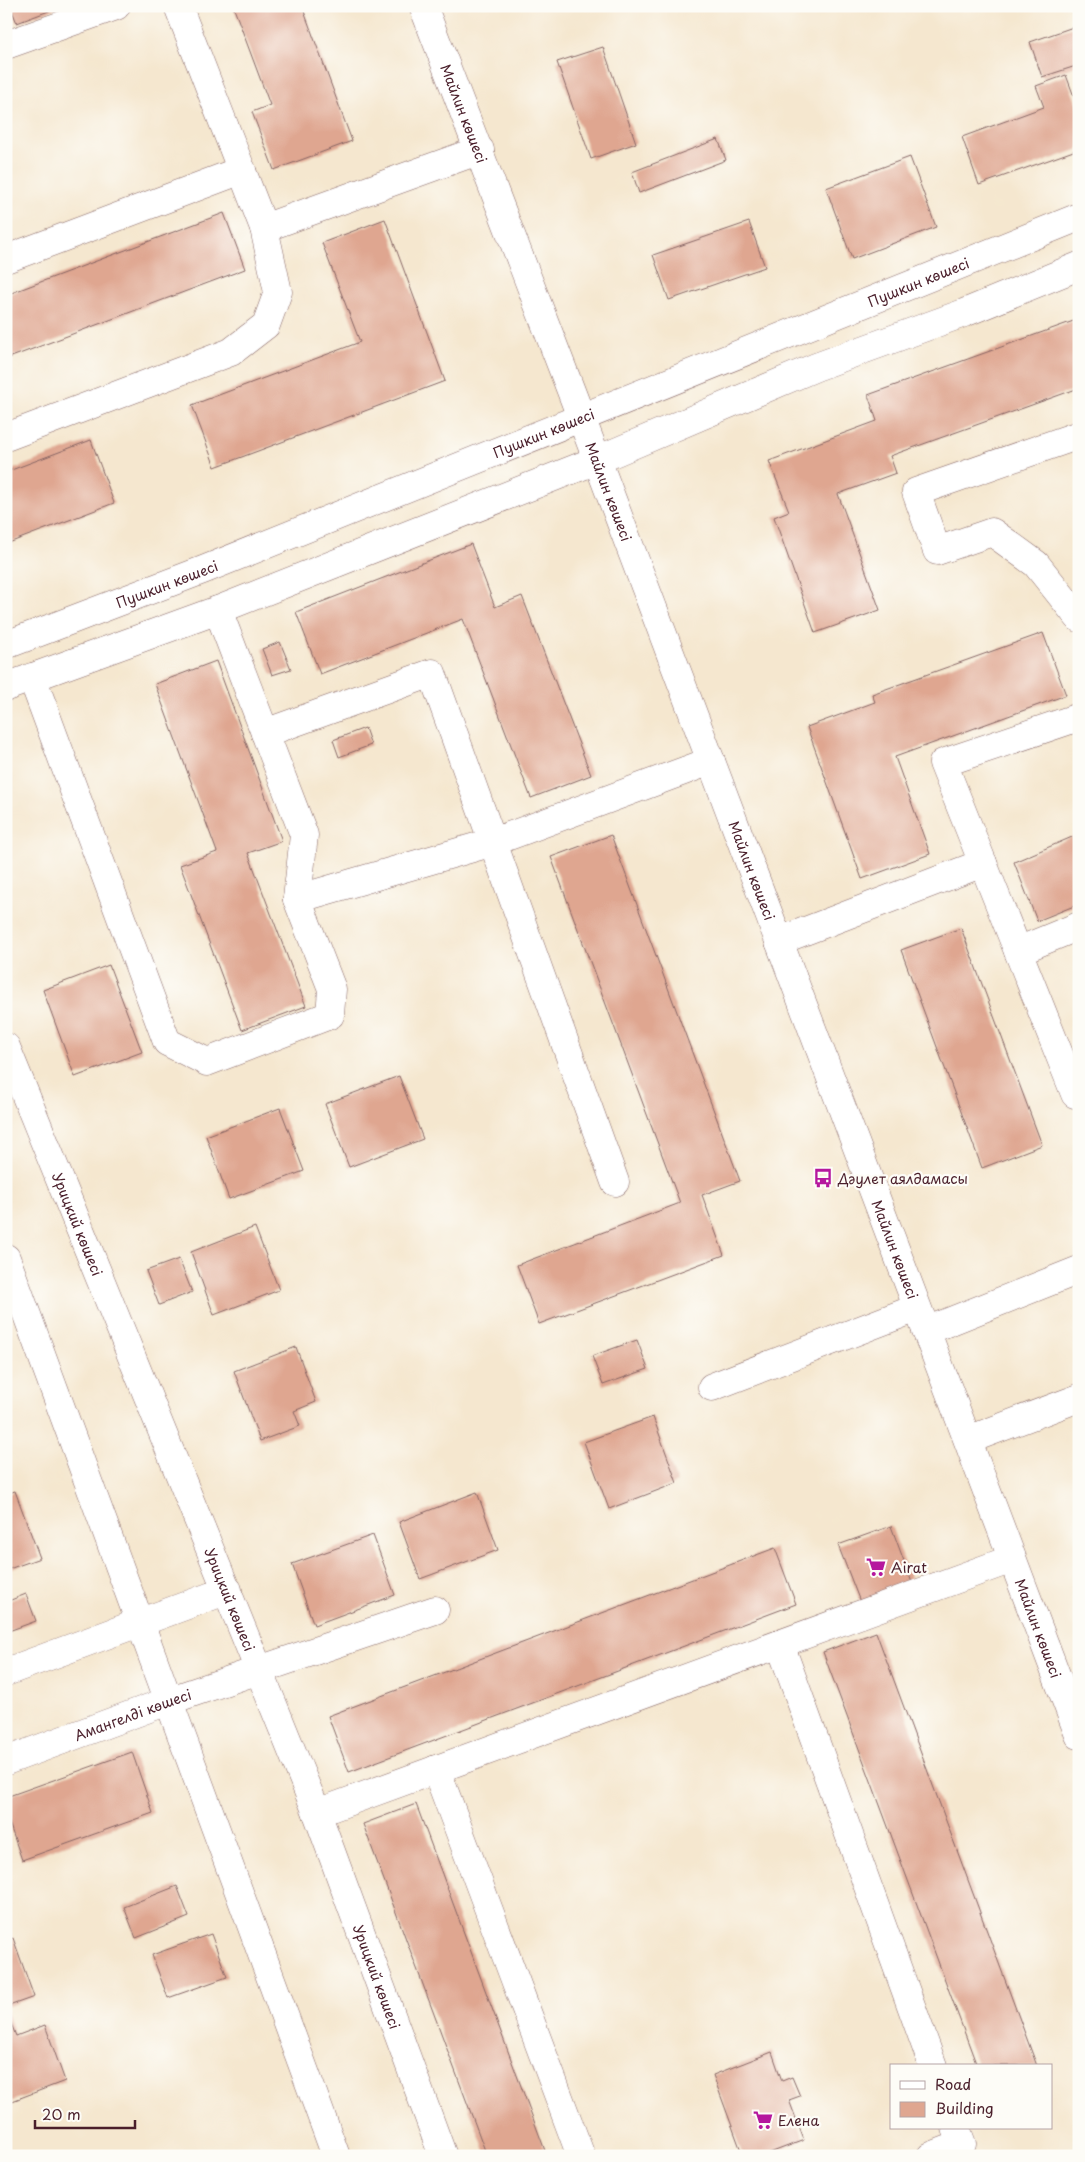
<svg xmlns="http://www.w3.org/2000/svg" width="1085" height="2162" viewBox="0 0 1085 2162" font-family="'Playpen Sans',sans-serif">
	<rect width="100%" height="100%" fill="#fdfcf7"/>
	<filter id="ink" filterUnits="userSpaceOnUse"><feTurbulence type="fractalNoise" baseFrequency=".02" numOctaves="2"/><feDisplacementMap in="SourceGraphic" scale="10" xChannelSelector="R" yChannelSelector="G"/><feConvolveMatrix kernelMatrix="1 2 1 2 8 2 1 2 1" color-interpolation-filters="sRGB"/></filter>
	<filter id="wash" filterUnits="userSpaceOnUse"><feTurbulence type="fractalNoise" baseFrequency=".0096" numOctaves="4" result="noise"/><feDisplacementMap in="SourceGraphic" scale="20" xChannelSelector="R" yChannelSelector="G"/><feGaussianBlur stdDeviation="1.12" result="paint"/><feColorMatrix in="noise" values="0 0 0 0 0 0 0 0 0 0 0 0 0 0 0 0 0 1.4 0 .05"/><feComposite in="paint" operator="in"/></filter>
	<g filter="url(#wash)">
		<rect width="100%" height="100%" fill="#f5e7cf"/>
		<g id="blocks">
			<path fill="#dfa690" d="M10,6h52l-45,17z
				M233,6h69l50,135 -78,29 -22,-58 18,-7z
				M1079,25v40l-37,12 -12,-35z
				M603,47l33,96 -45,16 -34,-97z
				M1066,75l13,35v39l-100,36 -17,-48 82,-30 -8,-21z
				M718,139l8,21 -87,33 -7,-21z
				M910,157l26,70 -84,32 -26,-71z
				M224,213l21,56 -239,90v-64z
				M385,219l60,162 -230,86 -23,-62 168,-63 -38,-99z
				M749,222l16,45 -96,33 -16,-45z
				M1079,319v69l-189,68 6,17 -58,21 42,116 -65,23 -41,-116 15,-6 -20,-50 108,-40 -9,-26z
				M91,440l23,63 -108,41v-72z
				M471,544l24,63 27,-11 69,179 -60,23 -68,-179 -143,55 -24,-62z
				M1043,633l23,62 -171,62 35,97 -68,25 -55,-152 68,-25 -3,-8z
				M280,642l11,27 -19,6 -10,-26z
				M216,661l66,180 -34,12 58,153 -64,24 -62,-165 37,-13 -62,-168z
				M365,728l6,17 -32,12 -6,-17z
				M1079,834v70l-42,17 -23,-59z
				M611,835l129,346 -38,14 22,60 -185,69 -22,-59 163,-62 -129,-346z
				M961,928l81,217 -60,23 -81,-218z
				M109,965l33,87 -67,25 -32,-87z
				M399,1076l24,63 -74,28 -24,-63z
				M280,1108l24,63 -75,28 -23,-63z
				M255,1227l24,63 -65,25 -23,-63z
				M179,1259l13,33 -33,13 -13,-34z
				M637,1340l11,29 -45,16 -11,-29z
				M296,1347l20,55 -22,9 6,15 -40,15 -26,-70z
				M653,1417l24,66 -68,26 -25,-67z
				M15,1491l25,67 -34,12v-76z
				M477,1492l21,58 -78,29 -21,-57z
				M891,1526l23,62 -52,19 -24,-62z
				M373,1535l22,60 -81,30 -22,-61z
				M775,1548l21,56 -447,168 -21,-56z
				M26,1594l10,27 -30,11v-30z
				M876,1632l161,434h-60l-154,-414z
				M132,1752l21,61 -131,47 -16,-46v-17z
				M416,1804l131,352h-60l-124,-332z
				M177,1886l12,31 -53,21 -12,-31z
				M211,1934l16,43 -59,21 -16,-43z
				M13,1938l21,59 -28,10v-66z
				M6,2011l10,25 29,-11 20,56 -58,22z
				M772,2052l10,29 10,-4 8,19 -11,4 15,40 -42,16h-19l-30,-81z"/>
		</g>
	</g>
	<g filter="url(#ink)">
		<use href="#blocks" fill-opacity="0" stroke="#866564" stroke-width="1"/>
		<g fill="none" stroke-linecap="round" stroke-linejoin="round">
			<defs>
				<g id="minor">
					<path d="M178,6l86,222"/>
					<path d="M6,45l110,-39"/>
					<path d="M6,259l236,-89"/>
					<path d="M1079,435l-163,57 21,59 55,-19 44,32 43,54"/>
					<path d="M6,437l225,-85 35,-27 12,-33 -14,-64 216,-78"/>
					<path id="s1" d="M6,645l197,-75 876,-353"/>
					<path d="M32,677l135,365 40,20 123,-47 2,-26 -35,-90 7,-64 -86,-225"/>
					<path d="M6,687l212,-77 379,-150 219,-93 148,-54 115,-47"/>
					<path d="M1079,717l-136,46 132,331 4,-1"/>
					<path d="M265,733l167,-60 183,509"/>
					<path d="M297,899l196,-57 218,-81"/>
					<path d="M779,941l204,-78"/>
					<path d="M1018,951l61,-25"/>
					<path id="s2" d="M6,1047l311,766 126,343"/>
					<path d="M6,1258l330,898"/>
					<path d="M926,1331l153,-61"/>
					<path d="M712,1387l205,-79"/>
					<path d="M968,1440l111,-42"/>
					<path d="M780,1644l153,422"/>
					<path d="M6,1672l222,-82"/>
					<path id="s3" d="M6,1761l162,-60 267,-91"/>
					<path d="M436,1769l145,387"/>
					<path d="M317,1813l695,-254"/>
					<path d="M931,2156l31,-12 -6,-16"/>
				</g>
				<g id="major">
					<path id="s4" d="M423,6l150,390 506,1339"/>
				</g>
			</defs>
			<use href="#minor" stroke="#866564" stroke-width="29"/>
			<use href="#major" stroke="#866564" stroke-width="29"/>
			<use href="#minor" stroke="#fff" stroke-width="28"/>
			<use href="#major" stroke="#fff" stroke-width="28"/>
		</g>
	</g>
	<defs>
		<symbol id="bus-bare" viewBox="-9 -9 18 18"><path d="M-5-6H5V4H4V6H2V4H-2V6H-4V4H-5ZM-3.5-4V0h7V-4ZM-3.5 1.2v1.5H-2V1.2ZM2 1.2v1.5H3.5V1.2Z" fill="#b5179e" stroke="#fdfcf7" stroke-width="2.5" paint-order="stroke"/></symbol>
		<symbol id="supermarket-bare" viewBox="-9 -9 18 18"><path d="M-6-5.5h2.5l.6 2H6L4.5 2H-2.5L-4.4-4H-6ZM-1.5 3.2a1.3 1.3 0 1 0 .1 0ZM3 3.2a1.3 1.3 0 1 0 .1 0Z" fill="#b5179e" stroke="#fdfcf7" stroke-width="2.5" paint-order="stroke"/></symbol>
	</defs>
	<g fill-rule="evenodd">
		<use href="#bus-bare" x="809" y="1164" width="28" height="28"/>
		<use href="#supermarket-bare" x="862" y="1553" width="28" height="28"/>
		<use href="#supermarket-bare" x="749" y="2106" width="28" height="28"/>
	</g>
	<g text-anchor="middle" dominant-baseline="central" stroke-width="4.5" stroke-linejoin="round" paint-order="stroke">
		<g font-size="14" fill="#4a1f2b" stroke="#fdfcf7">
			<text stroke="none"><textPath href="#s4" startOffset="115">Майлин көшесі</textPath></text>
			<text stroke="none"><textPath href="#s1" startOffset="982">Пушкин көшесі</textPath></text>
			<text stroke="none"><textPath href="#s1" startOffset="578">Пушкин көшесі</textPath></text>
			<text stroke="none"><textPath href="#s4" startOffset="520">Майлин көшесі</textPath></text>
			<text stroke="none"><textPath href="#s1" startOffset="172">Пушкин көшесі</textPath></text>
			<text stroke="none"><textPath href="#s4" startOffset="925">Майлин көшесі</textPath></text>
			<text stroke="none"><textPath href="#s2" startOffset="191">Урицкий көшесі</textPath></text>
			<text stroke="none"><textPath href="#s4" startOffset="1330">Майлин көшесі</textPath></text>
			<text stroke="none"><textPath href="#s2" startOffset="596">Урицкий көшесі</textPath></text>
			<text stroke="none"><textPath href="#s4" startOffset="1735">Майлин көшесі</textPath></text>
			<text stroke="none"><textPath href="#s3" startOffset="135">Амангелді көшесі</textPath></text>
			<text stroke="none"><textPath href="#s2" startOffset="1001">Урицкий көшесі</textPath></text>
		</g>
		<g font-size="14" fill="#4a1f2b" stroke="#fdfcf7" text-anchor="start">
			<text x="838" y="1178">Дәулет аялдамасы</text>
			<text x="891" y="1567">Airat</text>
			<text x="778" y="2120">Елена</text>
		</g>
	</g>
	<rect width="1085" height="2162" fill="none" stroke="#fdfcf7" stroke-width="25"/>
	<rect x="890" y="2064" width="162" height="65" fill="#fdfcf7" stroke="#b5a4a5"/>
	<rect x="900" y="2081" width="25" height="8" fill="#ffffff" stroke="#b5a4a5"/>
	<text x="935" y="2090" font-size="15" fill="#4a1f2b">Road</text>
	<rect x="900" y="2102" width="25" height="15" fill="#dfa690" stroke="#b5a4a5"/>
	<text x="935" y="2114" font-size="15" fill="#4a1f2b">Building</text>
	<path d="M35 2120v8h100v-8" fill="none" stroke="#4a1f2b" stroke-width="2.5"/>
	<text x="42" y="2120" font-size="15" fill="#4a1f2b" stroke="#fdfcf7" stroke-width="4" paint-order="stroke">20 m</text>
</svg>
